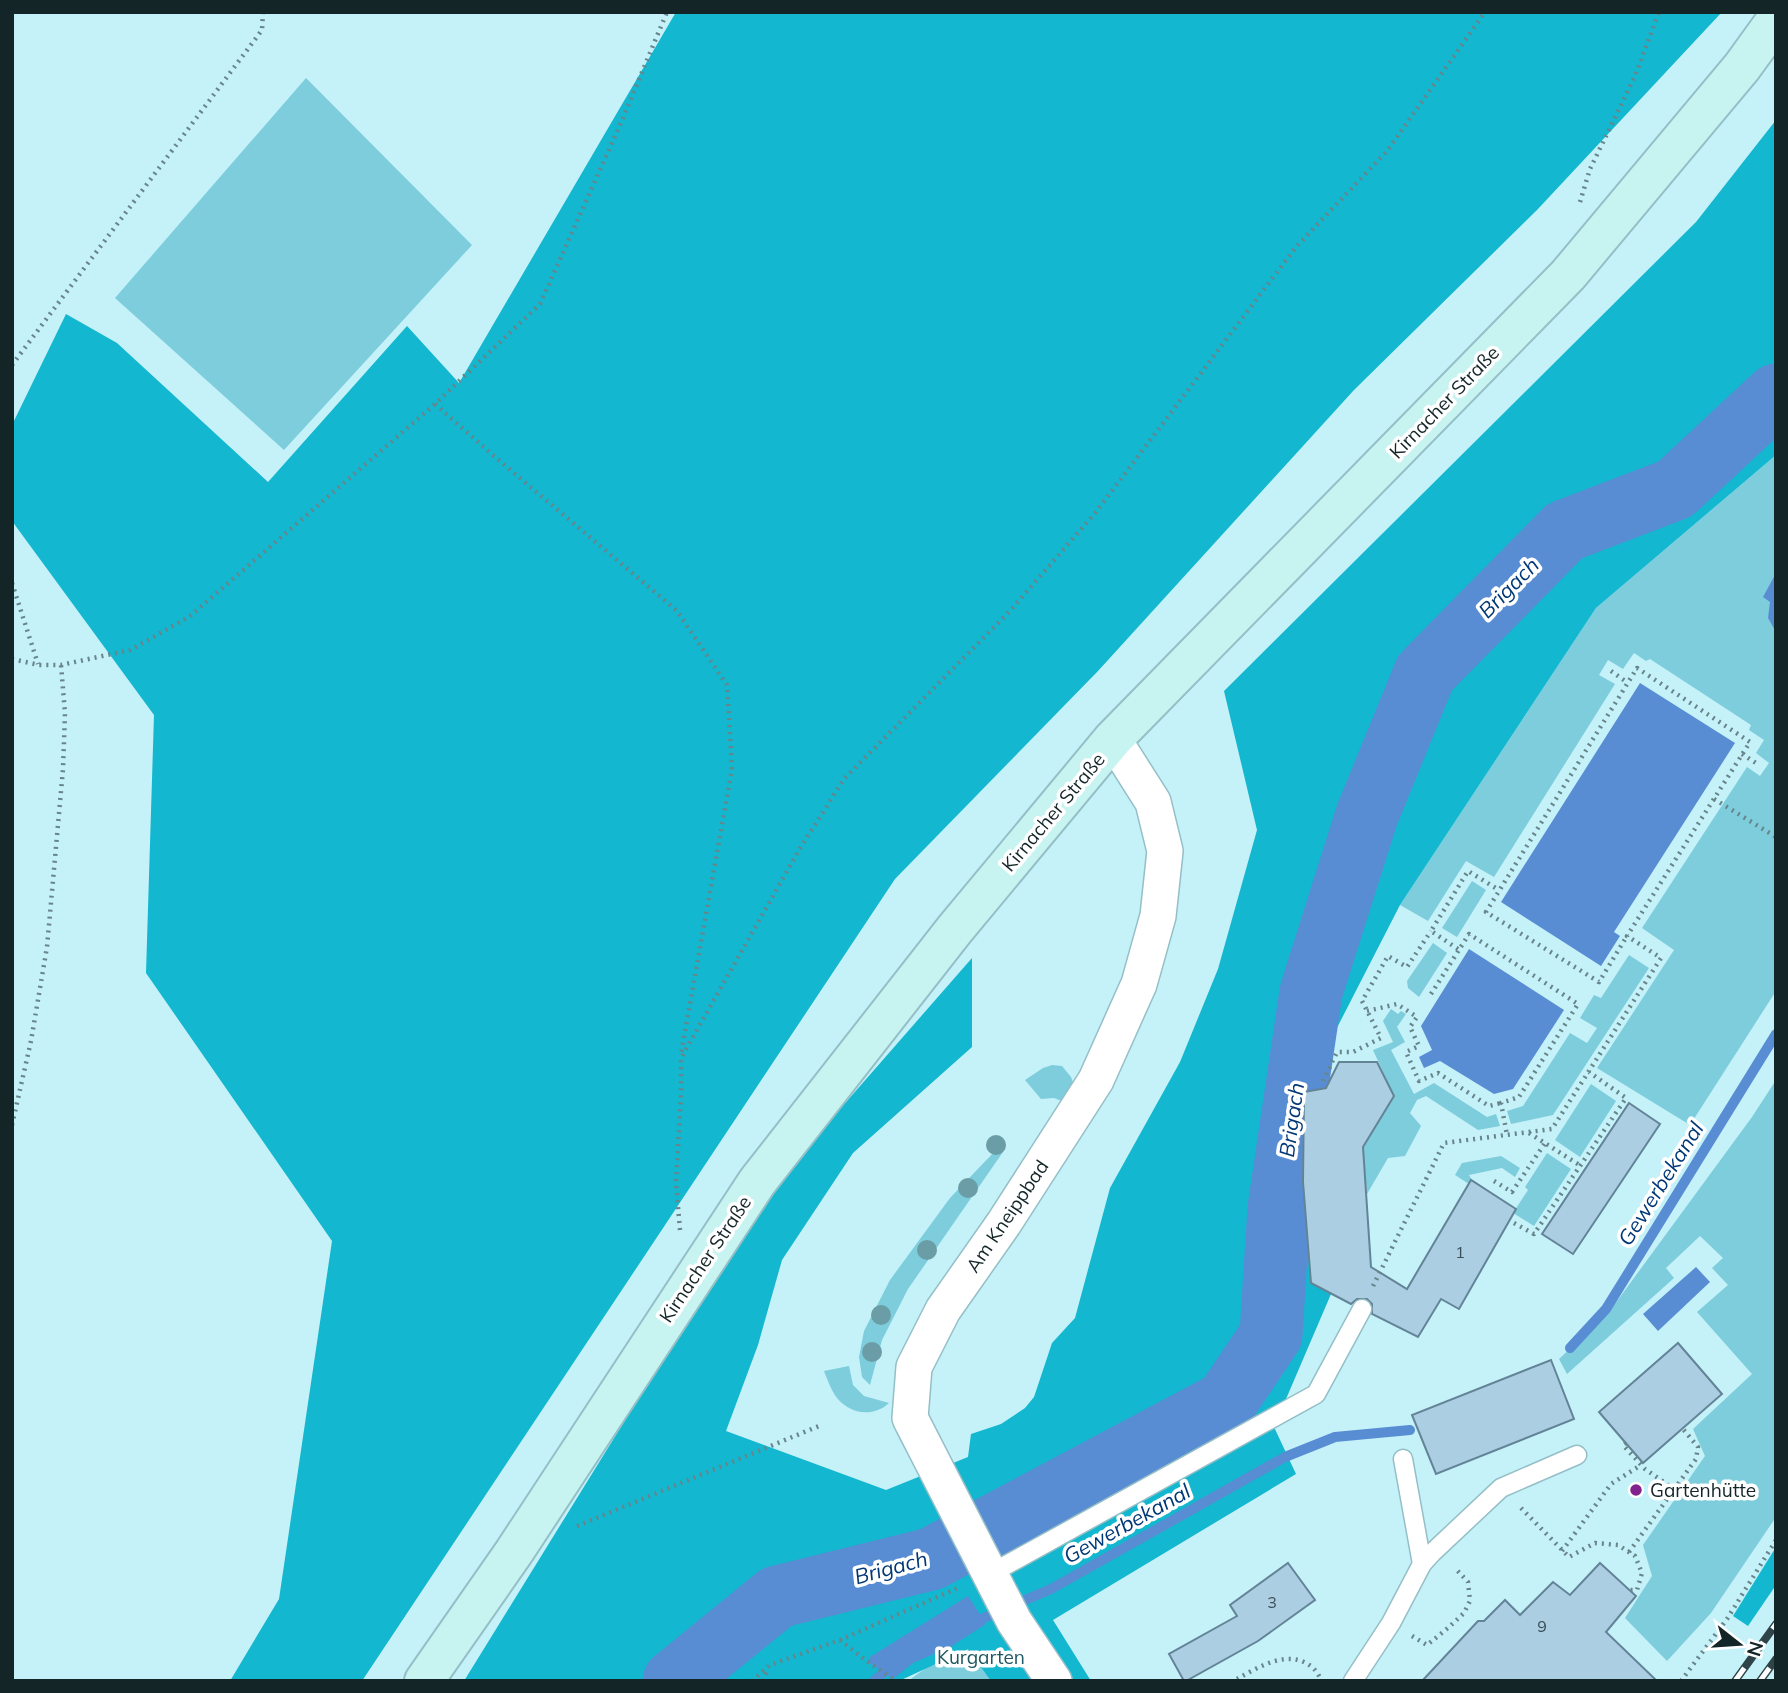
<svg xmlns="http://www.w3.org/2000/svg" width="1788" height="1693" font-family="Mulish,sans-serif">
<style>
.green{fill:#7dcddc}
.forest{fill:#13b7cf}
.water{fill:#588dd4}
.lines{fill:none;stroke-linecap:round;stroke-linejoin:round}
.stream{stroke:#588dd4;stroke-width:10}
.river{stroke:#588dd4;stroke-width:63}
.building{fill:#accee3;stroke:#638497;stroke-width:2}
.service-casing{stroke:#94bfc7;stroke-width:21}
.minor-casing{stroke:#94bfc7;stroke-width:38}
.secondary-casing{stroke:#94bfc7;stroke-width:42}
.path{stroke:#67858a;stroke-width:4.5;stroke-dasharray:2 5;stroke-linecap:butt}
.service{stroke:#fff;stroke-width:18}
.minor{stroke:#fff;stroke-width:35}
.secondary{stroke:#c7f4f1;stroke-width:38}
.rail-casing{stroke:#2f4448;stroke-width:8}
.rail{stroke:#fff;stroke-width:5;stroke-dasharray:16;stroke-linecap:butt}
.tree{fill:#6a9da6}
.poi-dot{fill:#82228c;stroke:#fff;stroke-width:2.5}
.labels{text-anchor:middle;stroke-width:7;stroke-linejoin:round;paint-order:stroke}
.number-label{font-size:16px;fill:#3a4f57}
.street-label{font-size:19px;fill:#142528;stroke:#fff}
.poi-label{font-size:19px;fill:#142528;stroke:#fff;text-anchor:start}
.park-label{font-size:19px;fill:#205963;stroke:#fff}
.water-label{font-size:21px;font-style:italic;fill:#003877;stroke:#fff}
</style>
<rect width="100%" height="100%" fill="#c5f1f9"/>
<g class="green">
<path d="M 306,78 L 472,245 L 284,450 L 115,298 Z"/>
<path d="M 1776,455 L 1776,991 L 1690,1125 L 1597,1068 L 1674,950 L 1642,928 L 1747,767 L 1760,776 L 1769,763 L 1756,753 L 1764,740 L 1749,730 L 1751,725 L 1650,659 L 1646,661 L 1634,653 L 1623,669 L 1608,660 L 1599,675 L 1615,684 L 1494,877 L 1466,861 L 1428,921 L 1400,905 L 1596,608 Z"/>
<path d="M 1472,881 L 1486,890 L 1457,937 L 1442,928 Z"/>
<path d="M 1433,943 L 1447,953 L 1419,997 L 1408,988 L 1407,981 Z"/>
<path d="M 1629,955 L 1649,968 L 1553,1115 L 1511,1124 L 1507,1111 L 1523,1106 L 1570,1033 L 1587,1043 L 1597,1028 L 1580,1018 L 1594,995 L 1601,998 Z"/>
<path d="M 1391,1009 L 1398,1014 L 1401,1011 L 1406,1014 L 1397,1027 L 1405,1042 L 1391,1050 L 1414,1094 L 1434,1083 L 1487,1117 L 1496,1114 L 1500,1126 L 1478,1130 L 1426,1096 L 1417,1100 L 1410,1113 L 1421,1126 L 1405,1156 L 1388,1158 L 1367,1194 L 1361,1128 L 1394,1096 L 1373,1050 L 1393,1042 L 1383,1021 Z"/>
<path d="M 1052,1065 L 1062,1066 L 1071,1077 L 1074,1085 L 1067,1103 L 1054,1098 L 1041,1099 L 1025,1080 L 1043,1068 Z"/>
<path d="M 1776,1080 L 1776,1517 L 1711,1613 L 1667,1661 L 1625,1618 L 1652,1576 L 1643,1545 L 1705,1456 L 1693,1429 L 1752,1374 L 1697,1312 L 1728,1285 L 1712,1268 L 1723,1258 L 1700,1236 L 1666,1268 L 1674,1278 L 1567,1374 L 1559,1359 L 1609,1312 L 1752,1117 Z"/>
<path d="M 1591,1084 L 1616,1101 L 1580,1157 L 1555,1140 Z"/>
<path d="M 997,1149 L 1003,1152 L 908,1289 L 882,1340 L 870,1385 L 862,1377 L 859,1357 L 864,1331 L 890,1280 L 950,1198 Z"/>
<path d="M 1547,1153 L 1571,1169 L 1534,1226 L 1513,1213 L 1528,1190 L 1525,1187 Z"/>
<path d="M 1501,1156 L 1520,1168 L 1515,1177 L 1502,1168 L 1469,1175 L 1472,1180 L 1469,1184 L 1455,1175 L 1462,1163 Z"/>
<path d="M 849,1366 L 853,1385 L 864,1396 L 889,1403 C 873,1418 850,1414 837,1398 C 831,1390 828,1381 824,1371 Z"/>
<path d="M 986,1624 L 1026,1681 L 908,1681 Z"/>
</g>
<g class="forest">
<path d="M 676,12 L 1722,12 L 1537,210 L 1354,390 L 1098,671 L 895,879 L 362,1681 L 230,1681 L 279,1599 L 332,1241 L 146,973 L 154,715 L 12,521 L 12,425 L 66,314 L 117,343 L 268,482 L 407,326 L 459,383 Z"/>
<path d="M 1776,120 L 1776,455 L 1596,608 L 1400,905 L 1304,1092 L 1303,1182 L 1311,1281 L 1327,1279 L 1331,1294 L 1274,1427 L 1296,1474 L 1053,1620 L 1091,1681 L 991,1681 L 968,1649 L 899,1681 L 464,1681 L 763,1197 L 972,958 L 972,1047 L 853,1153 L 782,1260 L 758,1345 L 726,1431 L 886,1490 L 968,1457 L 971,1434 L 1001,1424 L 1025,1408 L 1034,1397 L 1052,1343 L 1075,1318 L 1110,1188 L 1180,1062 L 1218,969 L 1257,830 L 1224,691 L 1696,222 Z"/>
<path d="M 1776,1547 L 1776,1585 L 1748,1626 L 1733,1616 Z"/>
</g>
<g class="water">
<path d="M 1776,573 L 1776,632 L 1768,618 L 1770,602 L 1763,597 Z"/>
<path d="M 1640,683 L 1735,743 L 1614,932 L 1620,936 L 1601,966 L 1501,902 Z"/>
<path d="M 1469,949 L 1564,1010 L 1513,1089 L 1494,1094 L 1440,1061 L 1424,1068 L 1419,1057 L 1432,1050 L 1421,1026 Z"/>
<path d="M 1696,1267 L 1710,1282 L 1658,1331 L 1643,1314 Z"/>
<path d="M 968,1596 L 986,1624 L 950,1647 L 913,1663 L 893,1679 L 868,1662 L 870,1657 Z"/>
</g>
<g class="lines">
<g class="stream">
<path d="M 1570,1348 L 1606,1309 L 1776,1034"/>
<path d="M 972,1623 L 1051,1589 L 1285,1457 L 1335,1437 L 1410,1430"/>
<path d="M 874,1681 L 893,1664"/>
</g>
<path class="river" d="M 674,1681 L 777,1597 L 931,1559 L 1226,1402 L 1271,1335 L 1279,1208 L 1311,992 L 1367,815 L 1425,673 L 1565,531 L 1675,489 L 1776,395"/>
</g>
<g class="building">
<path d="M 1339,1062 L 1377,1062 L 1394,1096 L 1363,1147 L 1371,1267 L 1407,1289 L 1471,1180 L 1516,1209 L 1459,1309 L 1441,1299 L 1418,1337 L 1372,1314 L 1372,1304 L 1367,1299 L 1357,1299 L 1351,1304 L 1311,1283 L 1303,1182 L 1304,1092 L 1326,1088 Z"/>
<path d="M 1629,1103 L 1660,1124 L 1573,1254 L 1542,1234 Z"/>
<path d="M 1678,1343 L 1722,1394 L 1643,1463 L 1599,1412 Z"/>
<path d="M 1551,1360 L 1574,1419 L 1436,1474 L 1412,1415 Z"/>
<path d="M 1288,1563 L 1315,1600 L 1258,1641 L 1186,1681 L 1184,1681 L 1169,1654 L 1237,1616 L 1230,1605 Z"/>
<path d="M 1600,1563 L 1636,1596 L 1606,1632 L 1657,1681 L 1422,1681 L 1478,1621 L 1484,1621 L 1505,1600 L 1520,1615 L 1553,1582 L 1570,1595 Z"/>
</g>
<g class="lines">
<g class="service-casing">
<g id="service">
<path d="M 1403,1459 L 1422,1564"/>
<path d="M 990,1574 L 1316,1394 L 1362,1309"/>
<path d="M 1353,1681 L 1391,1623 L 1422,1564 L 1433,1552 L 1501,1488 L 1577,1455"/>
</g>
</g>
<g class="minor-casing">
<path id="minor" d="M 1054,1681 L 1014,1621 L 910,1418 L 914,1367 L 943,1310 L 1004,1223 L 1096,1080 L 1139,984 L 1158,916 L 1165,851 L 1153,802 L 1113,739"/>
</g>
<g class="secondary-casing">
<path id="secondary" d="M 424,1681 L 514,1552 L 757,1182 L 955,929 L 1113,739 L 1568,275 L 1742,67 L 1776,20"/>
</g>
<g class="path">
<path d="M 1580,202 L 1590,169 L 1635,76 L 1659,12"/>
<path d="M 12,365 L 262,30 L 263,12"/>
<path d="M 435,404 L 495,457 L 676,610 L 727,685 L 732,769 L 681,1054"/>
<path d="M 12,583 L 38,664"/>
<path d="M 12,659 L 39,665 L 61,665 L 130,650 L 189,617 L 435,404 L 540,304 L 620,125 L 667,12"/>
<path d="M 1611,671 L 1628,683"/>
<path d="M 1742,754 L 1759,765"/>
<path d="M 1714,799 L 1776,837"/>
<path d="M 1458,949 L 1431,931 L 1468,871 L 1499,890"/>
<path d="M 1431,994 L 1469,934 L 1578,1004 L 1519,1097 L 1501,1103 L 1507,1135"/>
<path d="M 1367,1011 L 1397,1004 L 1417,1017 L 1410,1027 L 1419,1046 L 1406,1052 L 1419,1081 L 1438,1073 L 1489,1106 L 1501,1103"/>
<path d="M 1323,1081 L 1337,1052 L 1353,1052 L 1381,1038 L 1362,1001 L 1388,956 L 1407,967 L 1431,931"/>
<path d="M 12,1125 L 31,1041 L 47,947 L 63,769 L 65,713 L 61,665"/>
<path d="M 1529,1133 L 1581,1166"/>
<path d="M 1494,1181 L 1512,1192 L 1545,1143"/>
<path d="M 1514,1223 L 1534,1234 L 1626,1098 L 1589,1072"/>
<path d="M 680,1230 L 676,1183 L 681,1095 L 681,1058 L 799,850 L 844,779 L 1009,612 L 1096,512 L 1296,247 L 1387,151 L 1485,12"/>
<path d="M 1373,1286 L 1444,1143 L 1552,1129 L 1661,958 L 1627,936 L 1750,742 L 1637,668 L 1486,912 L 1599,982 L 1627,936"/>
<path d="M 1626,1443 L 1623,1445 L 1645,1469 L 1674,1489"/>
<path d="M 1521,1508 L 1569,1557 L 1595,1543 L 1618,1545 L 1635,1556 L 1642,1573 L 1637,1590 L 1630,1590"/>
<path d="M 577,1526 L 819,1426"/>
<path d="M 1562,1551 L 1611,1484 L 1641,1465"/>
<path d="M 1629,1552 L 1696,1459 L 1698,1447 L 1683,1429"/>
<path d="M 1412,1636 L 1427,1645 L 1448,1628 L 1464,1613 L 1470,1601 L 1468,1582 L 1455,1568"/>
<path d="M 840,1640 L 868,1662 L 896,1681"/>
<path d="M 1237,1679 C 1259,1667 1288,1648 1312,1667 C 1316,1670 1319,1676 1322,1681"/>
<path d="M 752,1681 L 770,1665 L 840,1640 L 960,1587"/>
<path d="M 763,1681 L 768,1669"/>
<path d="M 1681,1681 L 1727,1619 L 1776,1540"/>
</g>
<use href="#service" class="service"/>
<use href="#minor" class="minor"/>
<use href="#secondary" class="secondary"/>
<g class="rail-casing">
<g id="rail">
<path d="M 1735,1681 L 1776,1624"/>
<path d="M 1760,1681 L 1776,1659"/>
</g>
</g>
<use href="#rail" class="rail"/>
</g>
<g class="tree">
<circle cx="996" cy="1145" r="10"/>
<circle cx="968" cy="1188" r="10"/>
<circle cx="927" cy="1250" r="10"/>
<circle cx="881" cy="1315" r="10"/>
<circle cx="872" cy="1352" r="10"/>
</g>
<circle class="poi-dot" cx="1636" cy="1490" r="7"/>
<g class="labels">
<g class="number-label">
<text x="1460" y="1258">1</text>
<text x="1272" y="1608">3</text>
<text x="1542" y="1632">9</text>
</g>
<g class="street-label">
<text transform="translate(1444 402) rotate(-46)" y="7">Kirnacher Straße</text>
<text transform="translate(1053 812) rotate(-50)" y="7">Kirnacher Straße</text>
<text transform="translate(1007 1216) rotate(-56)" y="7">Am Kneippbad</text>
<text transform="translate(705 1259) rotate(-56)" y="7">Kirnacher Straße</text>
</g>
<g class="poi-label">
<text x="1650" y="1497">Gartenhütte</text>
</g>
<g class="park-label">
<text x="981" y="1664">Kurgarten</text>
</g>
<g class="water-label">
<text transform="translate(1509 588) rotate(-45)" y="7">Brigach</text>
<text transform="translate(1292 1120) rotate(-82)" y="7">Brigach</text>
<text transform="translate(1661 1184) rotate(-58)" y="7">Gewerbekanal</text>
<text transform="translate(1127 1524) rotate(-29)" y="7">Gewerbekanal</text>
<text transform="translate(891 1568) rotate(-15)" y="7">Brigach</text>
</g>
</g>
<rect width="1788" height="1693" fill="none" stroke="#142528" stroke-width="28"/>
<g transform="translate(1739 1644) rotate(107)" stroke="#ffffff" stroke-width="5" paint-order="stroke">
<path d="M0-5L12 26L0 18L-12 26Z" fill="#142528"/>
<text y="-10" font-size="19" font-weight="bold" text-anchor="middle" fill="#142528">N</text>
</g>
</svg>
